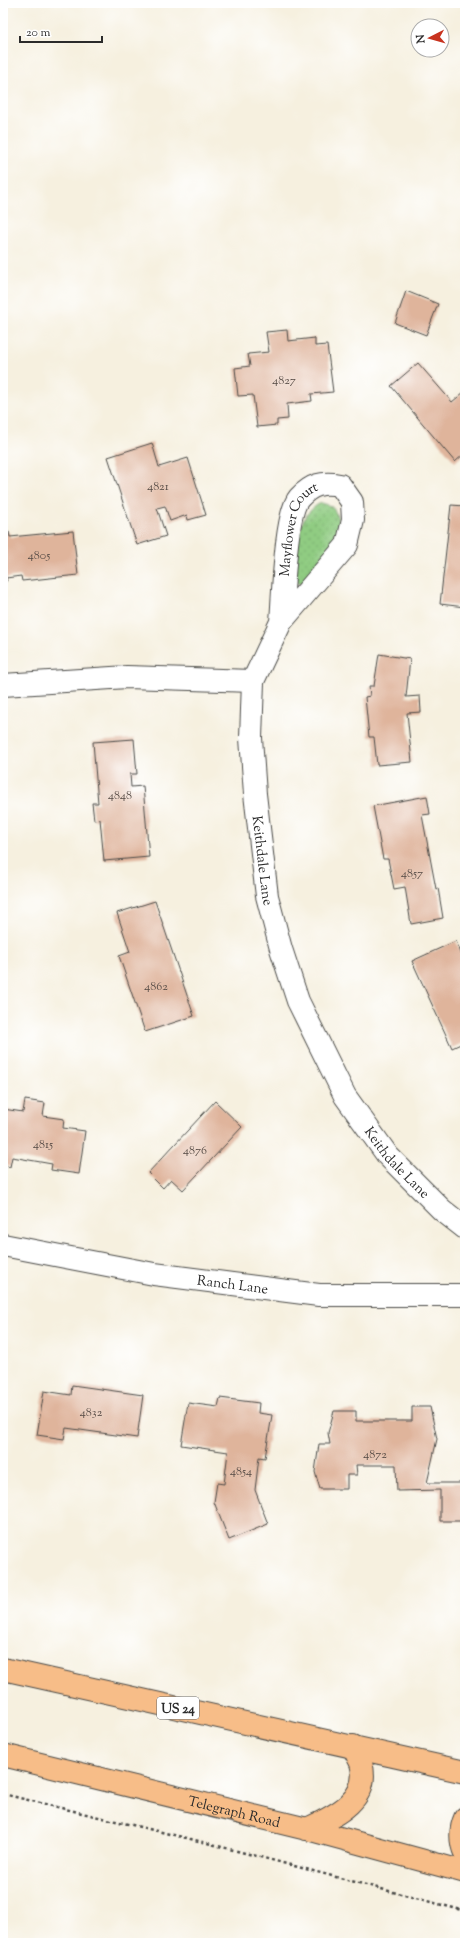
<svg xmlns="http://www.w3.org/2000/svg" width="468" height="1946" font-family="'Sorts Mill Goudy',serif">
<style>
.grass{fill:url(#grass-dots);stroke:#5e7c56}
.building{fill:#dfb49b}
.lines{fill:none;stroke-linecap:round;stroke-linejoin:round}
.minor-casing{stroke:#494946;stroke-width:24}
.highway-casing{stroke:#494946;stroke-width:24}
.path{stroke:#494946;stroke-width:2.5;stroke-dasharray:3 3;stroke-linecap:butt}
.minor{stroke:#fff;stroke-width:22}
.highway{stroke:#f7bd88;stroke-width:22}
.labels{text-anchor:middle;stroke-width:4;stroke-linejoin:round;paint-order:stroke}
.number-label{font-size:12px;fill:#584d47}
.shield{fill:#fff;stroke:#6b6b6b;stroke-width:1}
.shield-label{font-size:13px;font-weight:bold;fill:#2b2b2b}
.street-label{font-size:14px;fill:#2b2b2b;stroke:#fff}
</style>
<defs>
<pattern id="grass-dots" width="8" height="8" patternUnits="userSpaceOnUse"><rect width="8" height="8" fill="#90cc82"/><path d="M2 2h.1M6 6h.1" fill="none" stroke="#7caf70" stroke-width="1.8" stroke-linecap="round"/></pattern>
</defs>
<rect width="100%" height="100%" fill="#fff"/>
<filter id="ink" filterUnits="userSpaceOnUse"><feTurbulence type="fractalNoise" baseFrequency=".025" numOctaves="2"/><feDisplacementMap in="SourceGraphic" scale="8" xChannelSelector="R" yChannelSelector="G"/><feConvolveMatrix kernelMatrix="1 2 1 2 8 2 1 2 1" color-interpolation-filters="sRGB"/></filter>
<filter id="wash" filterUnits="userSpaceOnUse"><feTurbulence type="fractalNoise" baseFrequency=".012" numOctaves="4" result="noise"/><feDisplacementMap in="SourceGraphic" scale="16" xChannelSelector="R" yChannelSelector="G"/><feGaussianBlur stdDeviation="0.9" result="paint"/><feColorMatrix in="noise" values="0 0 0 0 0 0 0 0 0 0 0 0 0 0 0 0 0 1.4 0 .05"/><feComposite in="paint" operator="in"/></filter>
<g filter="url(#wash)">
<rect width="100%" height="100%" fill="#f6f0df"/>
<path class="grass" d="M 321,503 C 330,505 334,507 337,516 C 348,538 316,569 301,584 L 297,583 C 293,574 299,531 303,521 C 307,513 313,507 321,503 Z"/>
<g id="blocks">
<g class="building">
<path d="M 406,291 L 438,304 L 426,335 L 395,323 Z"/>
<path d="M 287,330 L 288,341 L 315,338 L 315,346 L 327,345 L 333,392 L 311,394 L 312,401 L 287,404 L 288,419 L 277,420 L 277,425 L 257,427 L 253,395 L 238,396 L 235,368 L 250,366 L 248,354 L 269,352 L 266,332 Z"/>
<path d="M 418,363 L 452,402 L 464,392 L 465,393 L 465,453 L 455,462 L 391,386 Z"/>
<path d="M 152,443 L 159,467 L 188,458 L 206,515 L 188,520 L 187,515 L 170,521 L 165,506 L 157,508 L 166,536 L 137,545 L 108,457 Z"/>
<path d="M 451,505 L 465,506 L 465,607 L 440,604 Z"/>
<path d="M 73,531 L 78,575 L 22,581 L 21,576 L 6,578 L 7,581 L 3,582 L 3,533 L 9,532 L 10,537 Z"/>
<path d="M 379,654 L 410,659 L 406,697 L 420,696 L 421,712 L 407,713 L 412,762 L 377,765 L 374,737 L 369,737 L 365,697 L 370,696 L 369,686 L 374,686 Z"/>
<path d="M 134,739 L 137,774 L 130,774 L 131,787 L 143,786 L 149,857 L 104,861 L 100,819 L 94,820 L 92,803 L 98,803 L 93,742 Z"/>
<path d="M 427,796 L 430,814 L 422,815 L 436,889 L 438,888 L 443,918 L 411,924 L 405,887 L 394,889 L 388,859 L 383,859 L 373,806 Z"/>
<path d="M 155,901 L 194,1016 L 145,1032 L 119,956 L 130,952 L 117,913 Z"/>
<path d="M 456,941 L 465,963 L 465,1042 L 452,1048 L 412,961 Z"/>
<path d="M 25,1100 L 45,1103 L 43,1116 L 64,1119 L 63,1128 L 85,1131 L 79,1174 L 51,1170 L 52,1164 L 12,1157 L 10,1167 L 3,1165 L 3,1109 L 23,1112 Z"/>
<path d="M 215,1101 L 242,1127 L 183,1190 L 171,1179 L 163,1188 L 148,1173 Z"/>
<path d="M 72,1385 L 143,1395 L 137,1438 L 66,1428 L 64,1439 L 37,1435 L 44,1391 L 71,1395 Z"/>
<path d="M 220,1398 L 259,1403 L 258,1413 L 272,1415 L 265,1458 L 259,1457 L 255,1490 L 268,1524 L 229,1540 L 214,1502 L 217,1483 L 224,1484 L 228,1452 L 181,1445 L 188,1403 L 218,1407 Z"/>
<path d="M 412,1407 L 430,1407 L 437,1439 L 427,1483 L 465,1483 L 465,1521 L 440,1521 L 440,1490 L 397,1491 L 396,1465 L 356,1465 L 357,1475 L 347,1475 L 347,1489 L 320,1489 L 315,1472 L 319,1444 L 330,1444 L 328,1433 L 334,1411 L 356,1411 L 356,1421 L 412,1421 Z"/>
</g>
</g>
</g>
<g filter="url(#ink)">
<use href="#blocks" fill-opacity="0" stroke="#494946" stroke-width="1"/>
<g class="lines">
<g class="minor-casing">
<g id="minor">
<path id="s1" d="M 281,622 C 283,598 285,514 299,498 C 312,484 322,482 340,485 L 352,502 L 353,520 L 347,545 L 281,622 L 253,681 L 251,738 L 255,794 L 267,896 L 281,949 L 298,1001 L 345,1096 L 388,1156 L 442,1210 L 465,1228"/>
<path d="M 3,685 L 127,677 L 253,681"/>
<path id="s2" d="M 3,1245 L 154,1274 L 319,1295 L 465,1295"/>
</g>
</g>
<g class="highway-casing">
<g id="highway">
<path d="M 3,1669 L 465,1772"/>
<path id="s3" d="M 3,1755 L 307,1829 L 465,1872"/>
<path d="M 465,1818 C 460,1829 460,1842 465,1853"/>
<path d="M 307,1829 C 332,1817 372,1800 361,1763 C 359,1758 355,1752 353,1746"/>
</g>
</g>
<path class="path" d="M 3,1794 L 207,1843 L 465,1911"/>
<use href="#minor" class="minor"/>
<use href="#highway" class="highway"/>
</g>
</g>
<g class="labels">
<g class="number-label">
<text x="284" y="384">4827</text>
<text x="158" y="490">4821</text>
<text x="39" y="559">4805</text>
<text x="120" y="799">4848</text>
<text x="412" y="877">4857</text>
<text x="156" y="990">4862</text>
<text x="43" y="1148">4815</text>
<text x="195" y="1154">4876</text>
<text x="91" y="1416">4832</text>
<text x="375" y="1458">4872</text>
<text x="241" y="1475">4854</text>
</g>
<rect class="shield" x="157" y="1697" width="42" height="22" rx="3"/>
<g class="shield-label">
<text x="178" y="1713">US 24</text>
</g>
<g class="street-label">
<text dy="5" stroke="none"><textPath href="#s1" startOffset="97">Mayflower Court</textPath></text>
<text dy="5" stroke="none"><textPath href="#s1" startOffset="583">Keithdale Lane</textPath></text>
<text dy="5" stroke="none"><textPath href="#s1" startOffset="919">Keithdale Lane</textPath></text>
<text dy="5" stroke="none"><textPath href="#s2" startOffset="233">Ranch Lane</textPath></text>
<text dy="5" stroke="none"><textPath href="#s3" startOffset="238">Telegraph Road</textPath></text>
</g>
</g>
<rect width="468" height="1946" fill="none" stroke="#fff" stroke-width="16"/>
<g transform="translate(430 38) rotate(264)"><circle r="19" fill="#ffffff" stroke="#aaaaaa"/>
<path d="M0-3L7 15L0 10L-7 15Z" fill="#c8321e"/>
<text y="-6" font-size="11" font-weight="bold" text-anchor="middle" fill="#2b2b2b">N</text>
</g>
<path d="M20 36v6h82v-6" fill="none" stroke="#2b2b2b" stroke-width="2"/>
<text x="26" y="36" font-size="12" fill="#2b2b2b" stroke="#ffffff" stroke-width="3" paint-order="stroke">20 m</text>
</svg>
